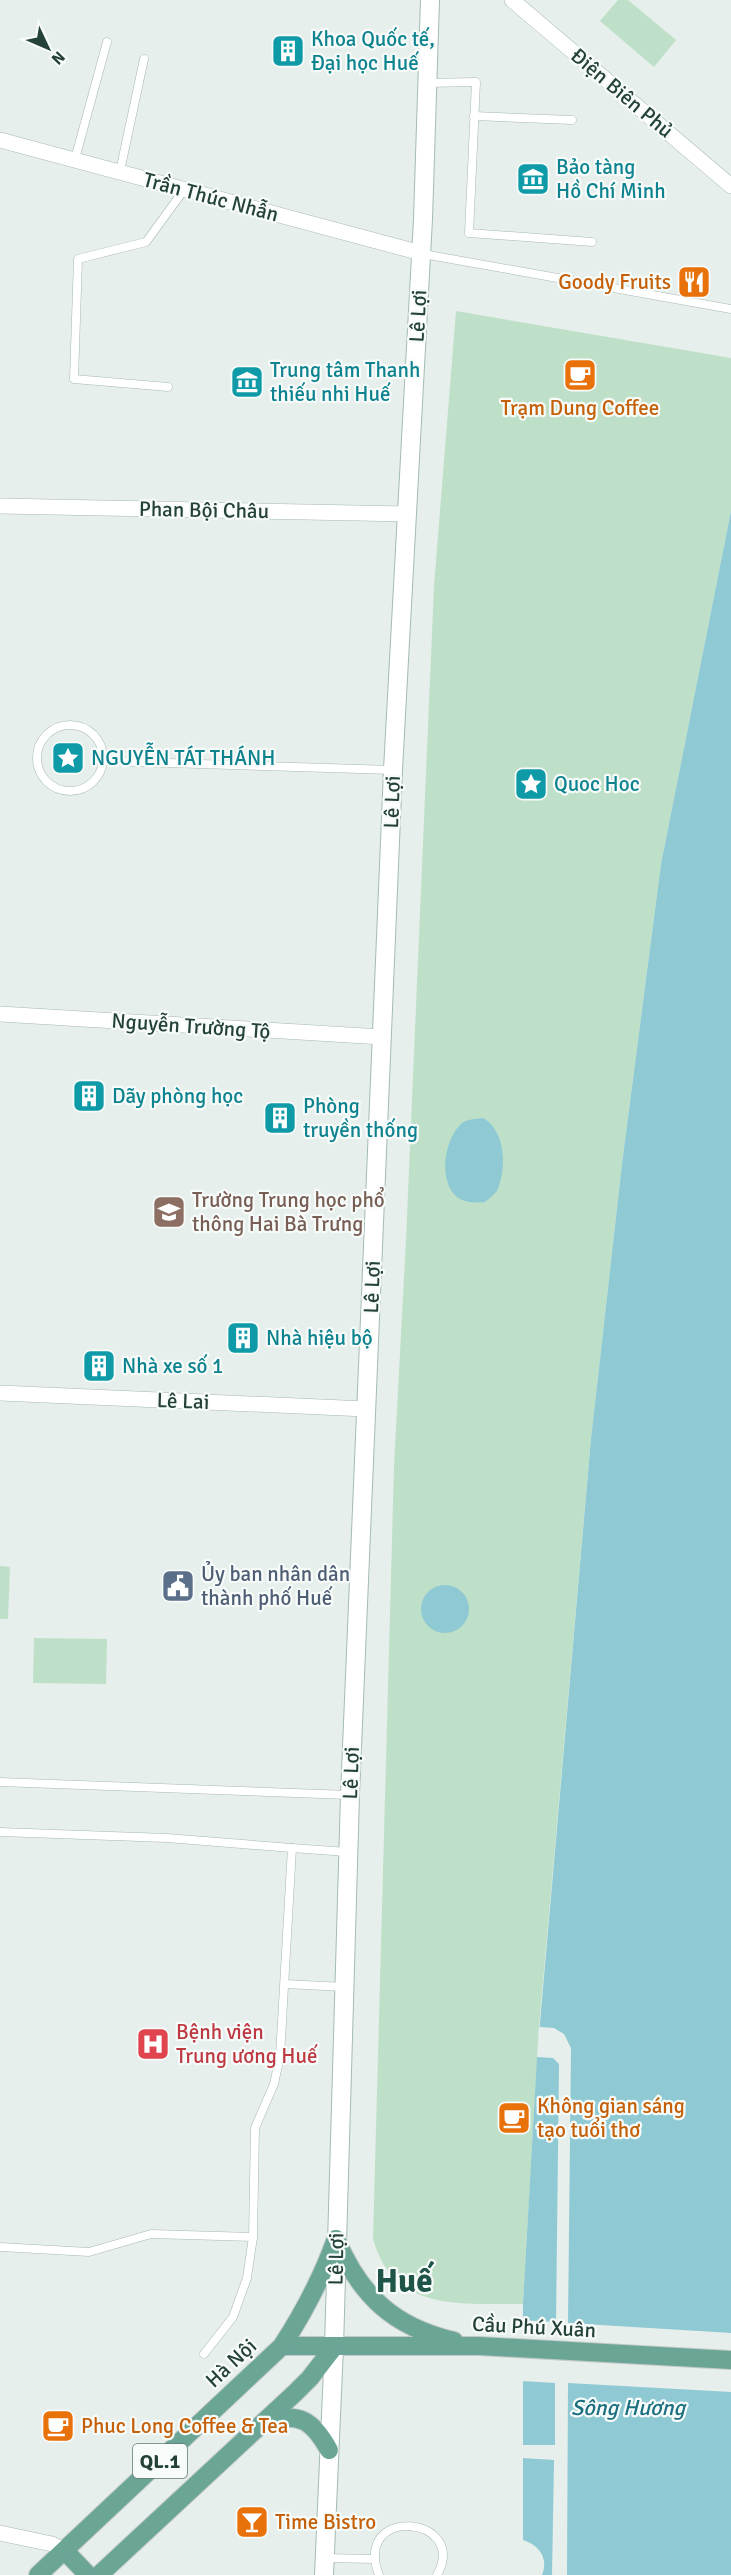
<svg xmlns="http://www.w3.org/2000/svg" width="731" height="2575" font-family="Signika,sans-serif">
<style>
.green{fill:#bfe0c8}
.water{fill:#8ec9d4}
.pier{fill:#e6efeb}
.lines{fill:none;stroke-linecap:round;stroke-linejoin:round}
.service-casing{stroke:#a8b8b2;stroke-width:9}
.minor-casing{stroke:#a8b8b2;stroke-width:16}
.secondary-casing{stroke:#a4bbb3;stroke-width:20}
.primary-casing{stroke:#c2cac8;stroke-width:20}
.service{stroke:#fff;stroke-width:8}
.minor{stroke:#fff;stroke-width:15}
.secondary{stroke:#fff;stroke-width:18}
.primary{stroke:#6aa596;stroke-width:18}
.labels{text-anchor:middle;stroke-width:4.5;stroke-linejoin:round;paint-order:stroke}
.shield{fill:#f7fbf9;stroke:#637a73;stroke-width:1.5}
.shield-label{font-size:20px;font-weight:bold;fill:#24423a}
.culture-label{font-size:21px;fill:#0d838f;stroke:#f7fbf9;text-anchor:start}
.street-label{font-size:21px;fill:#24423a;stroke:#f7fbf9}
.food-label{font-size:21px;fill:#c56008;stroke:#f7fbf9;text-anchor:start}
.education-label{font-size:21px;fill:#785e54;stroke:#f7fbf9;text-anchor:start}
.service-label{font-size:21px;fill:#4e5e75;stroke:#f7fbf9;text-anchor:start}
.health-label{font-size:21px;fill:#be3a42;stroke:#f7fbf9;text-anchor:start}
.water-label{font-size:22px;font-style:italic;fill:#1c6f80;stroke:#f7fbf9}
.town-label{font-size:33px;font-weight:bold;fill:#1f5548;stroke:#f7fbf9}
</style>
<rect width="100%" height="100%" fill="#e6efeb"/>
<g class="green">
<path d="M 618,0 L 628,0 L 676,40 L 654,67 L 600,21 Z"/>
<path d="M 456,311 L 731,358 L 731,511 L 661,864 L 622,1164 L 591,1439 L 539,2027 L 523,2304 C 461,2303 394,2313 373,2239 L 394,1466 L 406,1240 L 434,586 Z"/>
<path d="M 0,1566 L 10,1567 L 8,1619 L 0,1619 Z"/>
<path d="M 34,1638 L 107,1639 L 106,1684 L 33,1683 Z"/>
</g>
<g class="water">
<path d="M 731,511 L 731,2575 L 542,2575 C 549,2558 539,2545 523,2540 L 523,2304 L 537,2057 L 591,1439 L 622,1164 L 661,864 Z"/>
<path d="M 483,1118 C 505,1130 507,1166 498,1189 C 496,1194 489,1198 485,1202 C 475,1203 465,1203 457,1197 C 438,1181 444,1140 461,1124 C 467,1119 475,1119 483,1118 Z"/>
<circle cx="445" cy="1609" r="24"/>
</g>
<path class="pier" d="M 539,2027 L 554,2028 L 564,2034 L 571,2048 L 568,2323 L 731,2333 L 731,2392 L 568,2383 L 567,2575 L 552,2575 L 554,2460 L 522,2458 L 522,2445 L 555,2445 L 555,2383 L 521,2381 L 520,2320 L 556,2322 L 559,2064 L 553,2058 L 537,2057 Z"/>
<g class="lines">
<g class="service-casing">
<g id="service">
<path d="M 427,83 L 476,82 L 469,233 L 592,242"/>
<path d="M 474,116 L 572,120"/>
<path d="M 75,159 L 107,42"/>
<path d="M 120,171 L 144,59"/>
<path d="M 423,254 L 731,309"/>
<path d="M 168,387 L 74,379 L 78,259 L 146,242 L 184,190"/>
<circle cx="70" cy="758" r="33"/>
<path d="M 103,761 L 392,770"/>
<path d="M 0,1782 L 349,1795"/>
<path d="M 0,1832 L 167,1838 L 292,1848 L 280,2056 L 274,2084 L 255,2128 L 253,2237 L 247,2278 L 233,2317 L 204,2354"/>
<path d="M 292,1848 L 347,1852"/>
<path d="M 285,1984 L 344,1987"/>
<path d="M 0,2247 L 89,2252 L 151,2234 L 253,2237"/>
<path d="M 325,2558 L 375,2559"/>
<path d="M 379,2575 C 352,2504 470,2516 437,2575"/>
</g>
</g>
<g class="minor-casing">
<g id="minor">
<path d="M 512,0 L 731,186"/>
<path d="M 0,140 L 421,253"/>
<path d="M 0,506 L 408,514"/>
<path d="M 0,1014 L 382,1037"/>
<path d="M 0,1393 L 366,1409"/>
<path d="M 0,2533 L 52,2544 L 65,2551"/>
</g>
</g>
<g class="secondary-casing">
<path id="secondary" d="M 324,2575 L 334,2347 L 350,1795 L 393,770 L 423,219 L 430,0"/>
</g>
<g class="primary-casing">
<g id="primary">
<path d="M 336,2239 C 360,2295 393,2327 454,2341"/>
<path d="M 282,2346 L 479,2346 L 731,2360"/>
<path d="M 267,2421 C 300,2412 313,2421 329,2450"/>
<path d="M 65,2551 L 88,2575"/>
<path d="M 38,2575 L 282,2346 C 304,2312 322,2278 336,2239"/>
<path d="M 99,2575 L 295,2393 L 310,2378 L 334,2347"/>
</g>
</g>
<use href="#service" class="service"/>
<use href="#minor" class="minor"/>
<use href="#secondary" class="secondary"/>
<use href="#primary" class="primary"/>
</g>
<defs>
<g id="building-square" transform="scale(1.725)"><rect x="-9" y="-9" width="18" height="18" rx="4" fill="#0f9aa8" stroke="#f7fbf9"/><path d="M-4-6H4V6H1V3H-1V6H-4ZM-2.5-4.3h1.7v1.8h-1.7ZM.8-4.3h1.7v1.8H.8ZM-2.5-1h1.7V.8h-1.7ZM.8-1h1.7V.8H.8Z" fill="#fff"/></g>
<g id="museum-square" transform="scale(1.725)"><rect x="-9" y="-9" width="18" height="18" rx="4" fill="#0f9aa8" stroke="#f7fbf9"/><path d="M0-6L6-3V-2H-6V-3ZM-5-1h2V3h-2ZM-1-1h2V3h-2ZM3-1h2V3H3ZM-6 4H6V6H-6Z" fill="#fff"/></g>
<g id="restaurant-square" transform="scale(1.725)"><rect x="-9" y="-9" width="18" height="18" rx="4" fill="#e8710a" stroke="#f7fbf9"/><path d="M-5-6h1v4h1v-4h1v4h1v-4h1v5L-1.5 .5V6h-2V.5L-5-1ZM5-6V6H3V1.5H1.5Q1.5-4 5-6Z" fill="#fff"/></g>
<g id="cafe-square" transform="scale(1.725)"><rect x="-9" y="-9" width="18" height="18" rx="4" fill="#e8710a" stroke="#f7fbf9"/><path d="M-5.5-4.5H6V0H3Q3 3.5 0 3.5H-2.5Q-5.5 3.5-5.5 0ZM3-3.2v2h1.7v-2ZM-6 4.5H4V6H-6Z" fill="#fff"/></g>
<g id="sight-square" transform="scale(1.725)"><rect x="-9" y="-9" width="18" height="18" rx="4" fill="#0f9aa8" stroke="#f7fbf9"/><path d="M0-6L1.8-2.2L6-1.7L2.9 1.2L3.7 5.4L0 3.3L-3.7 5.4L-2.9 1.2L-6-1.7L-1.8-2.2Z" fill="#fff"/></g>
<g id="school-square" transform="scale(1.725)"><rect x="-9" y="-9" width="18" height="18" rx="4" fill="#8d6e63" stroke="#f7fbf9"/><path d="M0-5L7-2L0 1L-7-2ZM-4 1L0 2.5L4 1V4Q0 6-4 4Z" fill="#fff"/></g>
<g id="civic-square" transform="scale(1.725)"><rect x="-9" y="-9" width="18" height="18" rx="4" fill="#5c6f8a" stroke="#f7fbf9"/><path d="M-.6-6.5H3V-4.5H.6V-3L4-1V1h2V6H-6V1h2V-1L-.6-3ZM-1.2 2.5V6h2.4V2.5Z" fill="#fff"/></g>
<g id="hospital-square" transform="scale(1.725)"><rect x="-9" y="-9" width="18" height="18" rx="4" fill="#e0444e" stroke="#f7fbf9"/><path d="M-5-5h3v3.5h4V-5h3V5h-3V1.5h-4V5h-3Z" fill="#fff"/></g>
<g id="bar-square" transform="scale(1.725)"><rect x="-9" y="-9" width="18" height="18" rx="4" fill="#e8710a" stroke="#f7fbf9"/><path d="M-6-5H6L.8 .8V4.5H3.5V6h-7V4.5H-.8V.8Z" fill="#fff"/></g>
</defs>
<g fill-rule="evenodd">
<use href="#building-square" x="288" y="51"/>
<use href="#museum-square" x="533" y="179"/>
<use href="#restaurant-square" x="694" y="282"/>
<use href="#cafe-square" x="580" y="375"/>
<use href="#museum-square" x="247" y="382"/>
<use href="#sight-square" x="68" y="758"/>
<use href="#sight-square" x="531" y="784"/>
<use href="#building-square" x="89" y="1096"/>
<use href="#building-square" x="280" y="1118"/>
<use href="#school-square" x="169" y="1212"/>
<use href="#building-square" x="243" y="1338"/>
<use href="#building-square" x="99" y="1366"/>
<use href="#civic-square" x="178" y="1586"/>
<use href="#hospital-square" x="153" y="2044"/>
<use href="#cafe-square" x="514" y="2118"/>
<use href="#cafe-square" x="58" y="2426"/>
<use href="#bar-square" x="252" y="2522"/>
</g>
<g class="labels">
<rect class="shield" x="133" y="2444" width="54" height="34" rx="4.5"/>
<g class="shield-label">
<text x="160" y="2468">QL.1</text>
</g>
<g class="culture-label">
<text x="311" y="46">Khoa Quốc tế,<tspan x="311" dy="24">Đại học Huế</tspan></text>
<text x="556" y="174">Bảo tàng<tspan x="556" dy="24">Hồ Chí Minh</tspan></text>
<text x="270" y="377">Trung tâm Thanh<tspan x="270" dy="24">thiếu nhi Huế</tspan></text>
<text x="91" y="765">NGUYỄN TÁT THÁNH</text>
<text x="554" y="791">Quoc Hoc</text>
<text x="112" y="1103">Dãy phòng học</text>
<text x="303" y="1113">Phòng<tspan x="303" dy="24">truyền thống</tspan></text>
<text x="266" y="1345">Nhà hiệu bộ</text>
<text x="122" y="1373">Nhà xe số 1</text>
</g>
<g class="street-label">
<text transform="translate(622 93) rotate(40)" y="7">Điện Biên Phủ</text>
<text transform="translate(211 197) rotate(15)" y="7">Trần Thúc Nhẫn</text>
<text transform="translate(418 316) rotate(-87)" y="7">Lê Lợi</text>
<text transform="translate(204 510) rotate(1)" y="7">Phan Bội Châu</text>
<text transform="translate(392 802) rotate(-88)" y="7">Lê Lợi</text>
<text transform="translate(191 1026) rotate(4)" y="7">Nguyễn Trường Tộ</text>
<text transform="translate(372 1287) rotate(-88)" y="7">Lê Lợi</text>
<text transform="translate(183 1401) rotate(2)" y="7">Lê Lai</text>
<text transform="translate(351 1773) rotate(-88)" y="7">Lê Lợi</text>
<text transform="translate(336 2259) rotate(-89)" y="7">Lê Lợi</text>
<text transform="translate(534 2327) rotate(3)" y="7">Cầu Phú Xuân</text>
<text transform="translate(231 2363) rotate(-43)" y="7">Hà Nội</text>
</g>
<g class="food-label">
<text x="671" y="289" text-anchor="end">Goody Fruits</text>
<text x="580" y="415" text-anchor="middle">Trạm Dung Coffee</text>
<text x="537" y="2113">Không gian sáng<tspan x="537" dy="24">tạo tuổi thơ</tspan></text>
<text x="81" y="2433">Phuc Long Coffee &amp; Tea</text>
<text x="275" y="2529">Time Bistro</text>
</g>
<g class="education-label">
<text x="192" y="1207">Trường Trung học phổ<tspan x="192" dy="24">thông Hai Bà Trưng</tspan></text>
</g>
<g class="service-label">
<text x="201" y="1581">Ủy ban nhân dân<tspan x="201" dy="24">thành phố Huế</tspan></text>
</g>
<g class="health-label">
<text x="176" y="2039">Bệnh viện<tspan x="176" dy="24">Trung ương Huế</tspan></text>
</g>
<g class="water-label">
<text x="628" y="2415">Sông Hương</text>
</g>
<g class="town-label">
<text x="404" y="2292">Huế</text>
</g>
</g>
<g transform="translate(48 48) rotate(134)" stroke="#f7fbf9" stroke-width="4.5" paint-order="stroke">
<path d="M0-4.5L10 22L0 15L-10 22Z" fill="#24423a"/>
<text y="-9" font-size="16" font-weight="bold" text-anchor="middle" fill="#24423a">N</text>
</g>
</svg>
